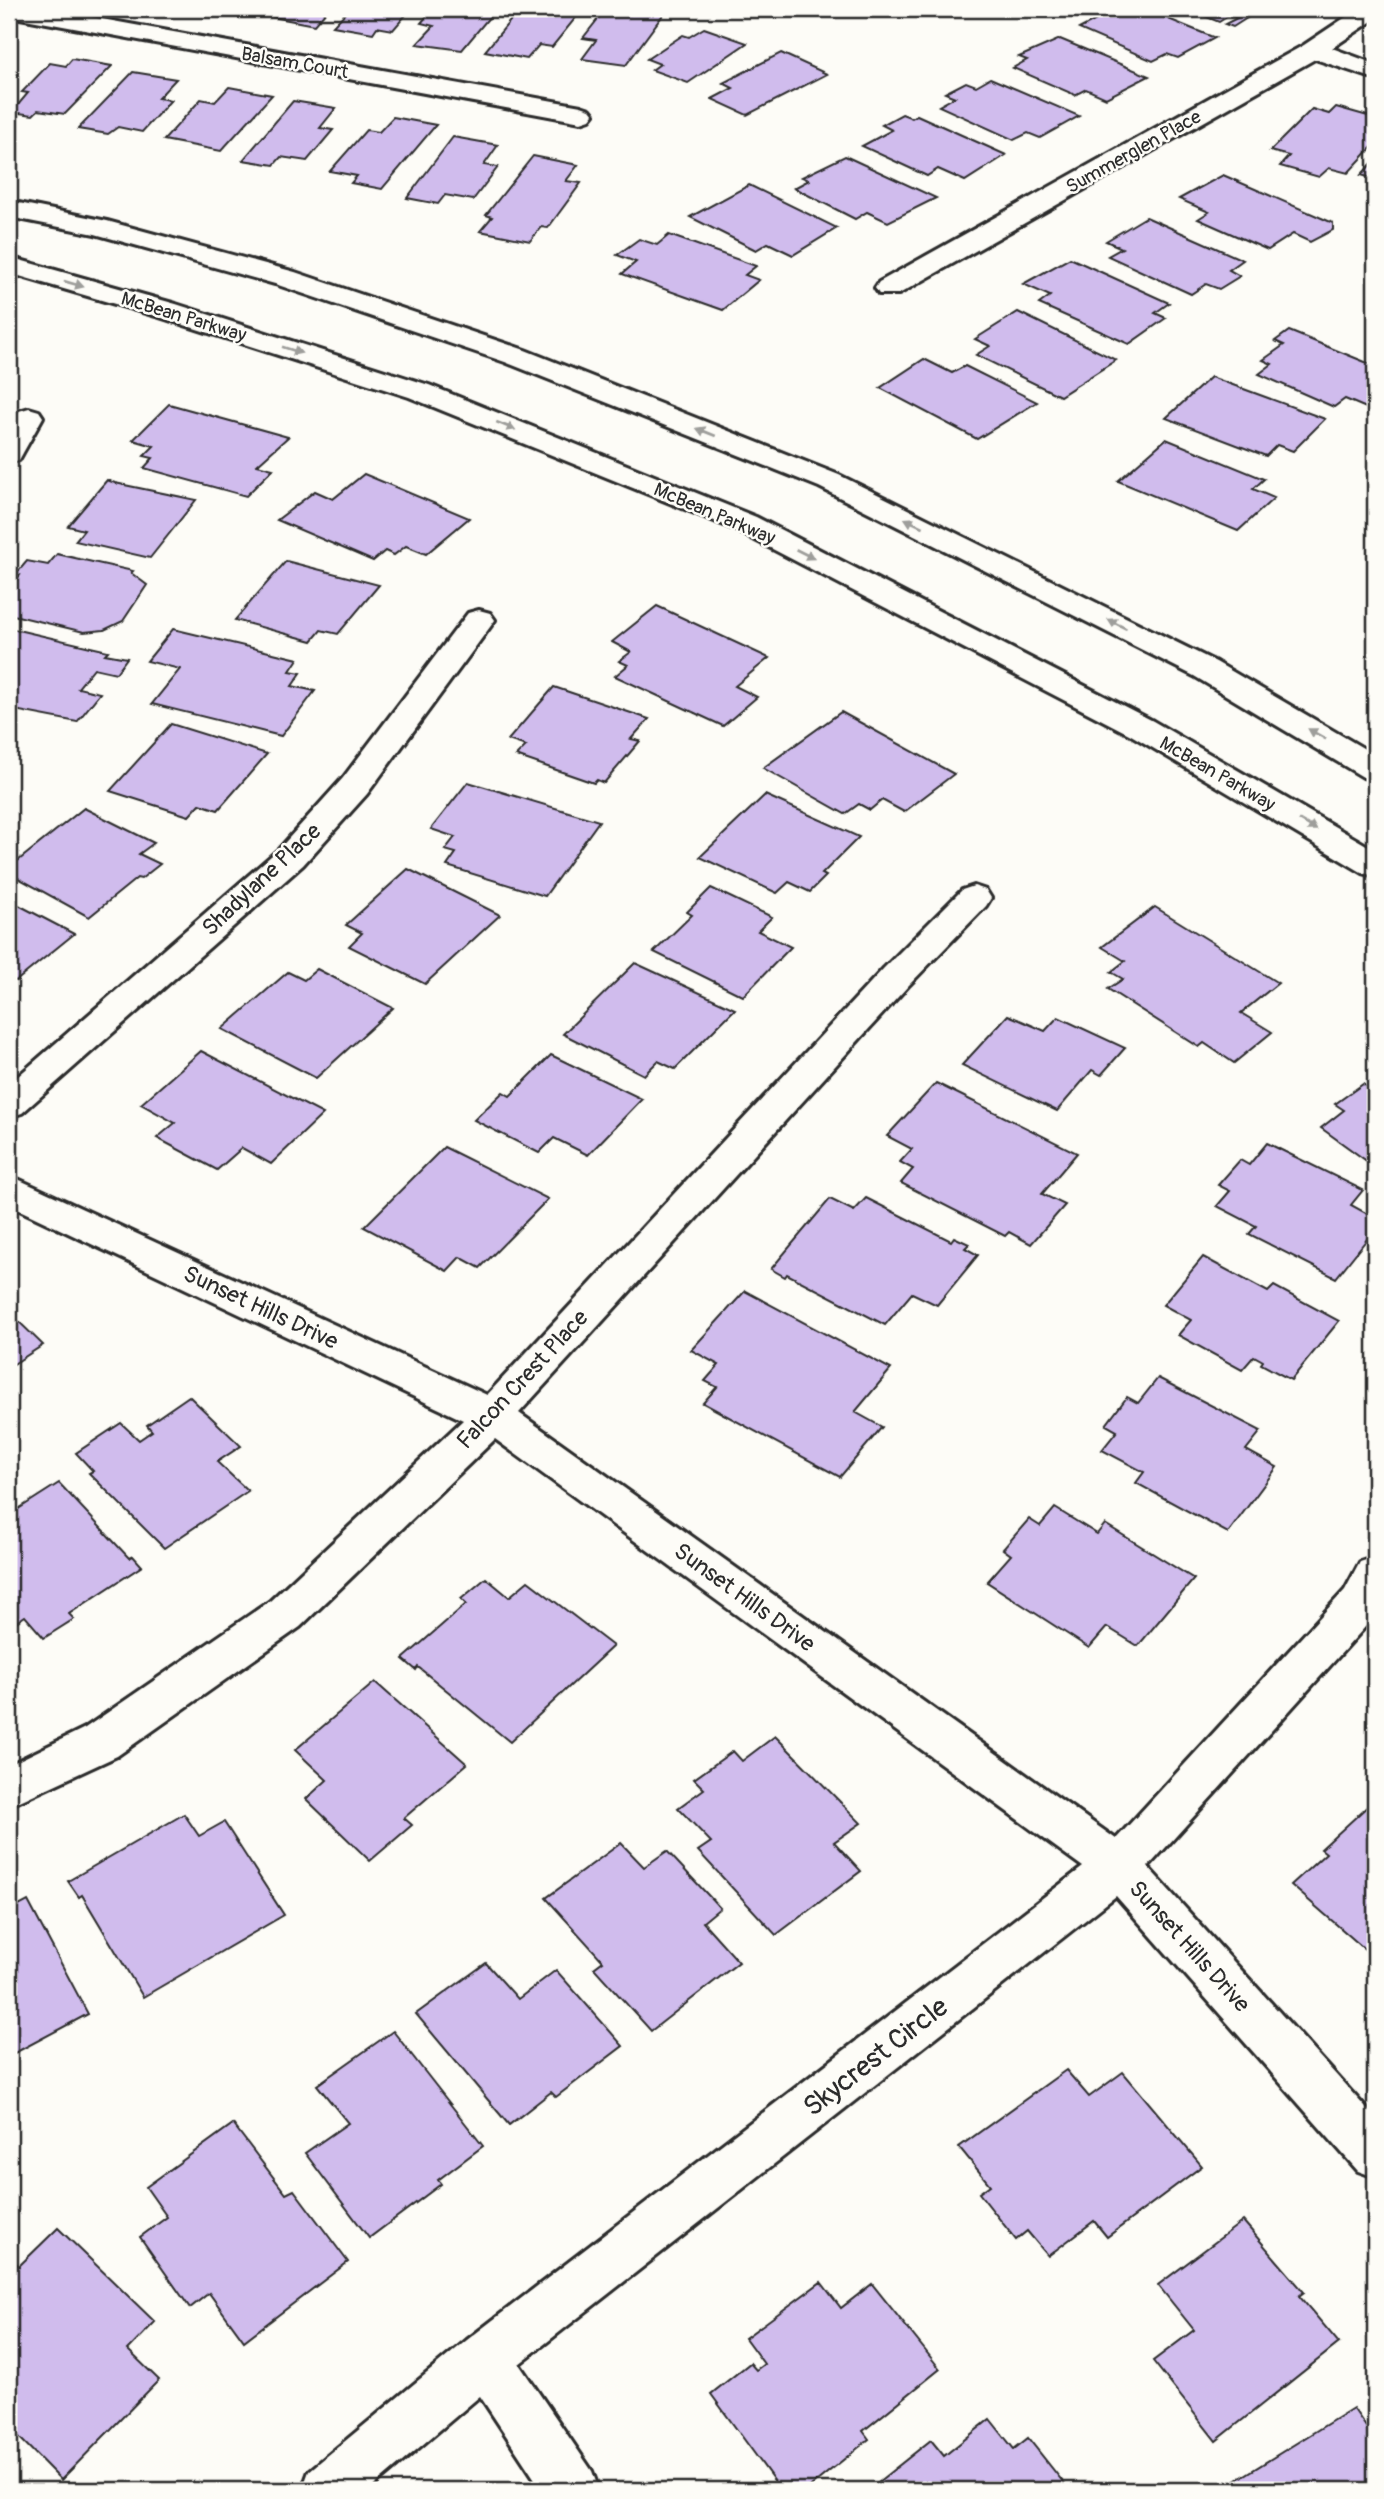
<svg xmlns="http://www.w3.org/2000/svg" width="1384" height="2499" font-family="Pangolin,sans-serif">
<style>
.building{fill:#d0bced;stroke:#2b2b2b;stroke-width:2}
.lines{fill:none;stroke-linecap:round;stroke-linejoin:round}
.street-casing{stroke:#2b2b2b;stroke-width:6}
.secondary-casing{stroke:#2b2b2b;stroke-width:6}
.street{fill:#fdfcf7;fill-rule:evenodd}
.secondary{fill:#fdfcf7;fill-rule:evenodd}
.oneway{fill:#9e9e9b}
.labels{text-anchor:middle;stroke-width:5;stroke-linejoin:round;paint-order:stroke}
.far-street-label{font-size:19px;fill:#2b2b2b;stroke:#fdfcf7}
.street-label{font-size:23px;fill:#2b2b2b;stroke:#fdfcf7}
.near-street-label{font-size:28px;fill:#2b2b2b;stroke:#fdfcf7}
</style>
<rect width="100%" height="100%" fill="#fdfcf7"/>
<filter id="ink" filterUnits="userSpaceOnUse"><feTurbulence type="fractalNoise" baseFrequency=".0143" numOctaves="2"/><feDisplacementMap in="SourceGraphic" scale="14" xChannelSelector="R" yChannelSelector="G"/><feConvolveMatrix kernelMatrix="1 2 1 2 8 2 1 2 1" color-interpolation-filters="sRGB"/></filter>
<g filter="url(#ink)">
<g class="building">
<path d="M 280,9 L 328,9 L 314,25 L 273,17 Z"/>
<path d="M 349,9 L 411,9 L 393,30 L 377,27 L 373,33 L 333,26 Z"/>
<path d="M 433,9 L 496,9 L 462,50 L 417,44 L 434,26 L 421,23 Z"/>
<path d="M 520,9 L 577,9 L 582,10 L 552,47 L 539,45 L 527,59 L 485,51 Z"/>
<path d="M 635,9 L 665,12 L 626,65 L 582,59 L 596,40 L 583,38 L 605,10 L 630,15 Z"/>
<path d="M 1117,9 L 1144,9 L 1215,38 L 1178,58 L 1167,54 L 1153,61 L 1079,29 Z"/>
<path d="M 1187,9 L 1261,9 L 1233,27 L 1225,24 L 1237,18 L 1230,15 L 1219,22 Z"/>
<path d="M 704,28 L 747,43 L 688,83 L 652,70 L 660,64 L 647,59 L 683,35 L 689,37 Z"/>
<path d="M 1060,39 L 1149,76 L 1106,98 L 1086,89 L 1075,95 L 1013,68 L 1027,60 L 1019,57 Z"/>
<path d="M 781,53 L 827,74 L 747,115 L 712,99 L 733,88 L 723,83 Z"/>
<path d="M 72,59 L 112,66 L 65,114 L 38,110 L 33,115 L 12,112 L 28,93 L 22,92 L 50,63 L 66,66 Z"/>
<path d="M 133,72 L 176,79 L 158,98 L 171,100 L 142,132 L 118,127 L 108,134 L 78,129 Z"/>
<path d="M 990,78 L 1079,116 L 1040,138 L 1028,133 L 1014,140 L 939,106 L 955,97 L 945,93 L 966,82 L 976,86 Z"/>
<path d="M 229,87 L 272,95 L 221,151 L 164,140 L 201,99 L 215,102 Z"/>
<path d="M 293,101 L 336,108 L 320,128 L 333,130 L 307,161 L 281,157 L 274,165 L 243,160 Z"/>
<path d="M 1336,107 L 1375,118 L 1375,144 L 1348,173 L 1329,168 L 1319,177 L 1280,166 L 1289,156 L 1270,151 L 1312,109 L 1329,114 Z"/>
<path d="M 902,114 L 912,118 L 917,115 L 1006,155 L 965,181 L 938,169 L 927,176 L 862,146 L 892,130 L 882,125 Z"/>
<path d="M 393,117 L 436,125 L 382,189 L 351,183 L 357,176 L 330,171 L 366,130 L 379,132 Z"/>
<path d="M 453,137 L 498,145 L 484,165 L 498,167 L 473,200 L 445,195 L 438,204 L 407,198 Z"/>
<path d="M 533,156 L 578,165 L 566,181 L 581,183 L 548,228 L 541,227 L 530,241 L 480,231 L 492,217 L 486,215 Z"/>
<path d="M 845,156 L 936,198 L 888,222 L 867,212 L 855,219 L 794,188 L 809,180 L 802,177 Z"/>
<path d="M 1375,160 L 1375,179 L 1361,175 Z"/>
<path d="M 1223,175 L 1333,223 L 1333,230 L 1310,242 L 1293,234 L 1268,250 L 1198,219 L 1209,212 L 1179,199 Z"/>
<path d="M 749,185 L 837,228 L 793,255 L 768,243 L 756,250 L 690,217 Z"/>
<path d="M 1146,217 L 1243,260 L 1229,270 L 1240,276 L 1219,289 L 1206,284 L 1191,294 L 1108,256 L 1122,248 L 1106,241 Z"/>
<path d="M 669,235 L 756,266 L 745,275 L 759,280 L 723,310 L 622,274 L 636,262 L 617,255 L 639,239 L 657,245 Z"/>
<path d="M 1070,258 L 1169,303 L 1155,313 L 1166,318 L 1129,344 L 1039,304 L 1050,296 L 1023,284 Z"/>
<path d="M 1018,312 L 1116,360 L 1060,396 L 976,355 L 990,346 L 975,339 Z"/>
<path d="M 1289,331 L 1375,366 L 1375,406 L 1371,410 L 1345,399 L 1334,407 L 1259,374 L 1272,364 L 1263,360 L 1284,345 L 1275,341 Z"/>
<path d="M 924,359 L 952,373 L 965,366 L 1037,402 L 977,439 L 880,388 Z"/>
<path d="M 1211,377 L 1325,419 L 1293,451 L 1277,445 L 1266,456 L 1166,418 Z"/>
<path d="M 169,404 L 288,437 L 257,465 L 273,469 L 246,496 L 144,468 L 153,458 L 144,456 L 154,446 L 133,440 Z"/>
<path d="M 1166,439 L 1264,479 L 1253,489 L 1274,498 L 1238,531 L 1118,481 Z"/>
<path d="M 364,474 L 469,518 L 426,554 L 406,546 L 394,555 L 385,551 L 373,561 L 277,520 L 315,491 L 333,499 Z"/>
<path d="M 107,480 L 115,483 L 196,500 L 150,558 L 75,541 L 84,530 L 68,526 Z"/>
<path d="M 57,554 L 133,571 L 131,573 L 147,585 L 123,621 L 104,630 L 84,632 L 9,614 L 9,589 L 20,575 L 16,574 L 27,561 L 48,565 Z"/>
<path d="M 286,561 L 379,585 L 338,634 L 321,630 L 312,641 L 235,620 Z"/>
<path d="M 657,606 L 769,658 L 735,686 L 757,697 L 723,726 L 615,676 L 628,665 L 619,661 L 631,652 L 612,642 Z"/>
<path d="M 9,628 L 108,651 L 105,654 L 127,658 L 116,673 L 94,668 L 78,688 L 100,693 L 77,722 L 9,709 Z"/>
<path d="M 173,629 L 298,659 L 290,671 L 301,673 L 292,686 L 315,691 L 281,736 L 152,704 L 180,669 L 147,661 Z"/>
<path d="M 554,687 L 649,719 L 631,739 L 640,741 L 604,783 L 597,780 L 594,783 L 516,756 L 526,746 L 508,740 Z"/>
<path d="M 841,712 L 954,774 L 904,812 L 882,800 L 870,810 L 859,804 L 845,814 L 763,768 Z"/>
<path d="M 171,724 L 267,754 L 218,810 L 200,804 L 189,816 L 110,791 Z"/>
<path d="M 468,782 L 599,821 L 545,896 L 447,866 L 456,853 L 445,850 L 455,837 L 431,829 Z"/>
<path d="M 765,795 L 859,837 L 822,874 L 826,876 L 810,892 L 789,882 L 777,893 L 700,857 Z"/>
<path d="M 84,808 L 154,843 L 139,854 L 160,864 L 141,879 L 137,878 L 89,917 L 9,873 L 9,868 Z"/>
<path d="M 408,869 L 500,915 L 425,984 L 349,946 L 362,933 L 346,925 Z"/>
<path d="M 711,888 L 772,917 L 758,931 L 791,947 L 743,996 L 654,952 L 692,915 L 687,912 Z"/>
<path d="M 9,900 L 74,934 L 16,981 L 9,977 Z"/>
<path d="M 1155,907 L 1278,983 L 1241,1013 L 1272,1032 L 1234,1063 L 1204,1043 L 1199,1047 L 1108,989 L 1123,979 L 1111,972 L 1125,961 L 1102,947 Z"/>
<path d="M 635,963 L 735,1009 L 675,1069 L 658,1061 L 644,1075 L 563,1034 Z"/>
<path d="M 317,969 L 393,1008 L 316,1078 L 222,1029 L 288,972 L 304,980 Z"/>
<path d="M 1008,1015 L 1045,1031 L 1058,1017 L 1125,1048 L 1101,1075 L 1092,1070 L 1057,1111 L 962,1065 Z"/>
<path d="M 201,1051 L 323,1114 L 271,1164 L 242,1148 L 217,1170 L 157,1138 L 175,1123 L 141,1104 Z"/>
<path d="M 551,1055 L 642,1099 L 588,1155 L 554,1138 L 539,1153 L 474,1120 L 503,1092 L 510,1096 Z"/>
<path d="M 936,1083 L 1077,1153 L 1042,1194 L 1065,1205 L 1031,1244 L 1009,1232 L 1005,1236 L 901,1183 L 913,1169 L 900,1162 L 912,1149 L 887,1136 Z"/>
<path d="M 1363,1084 L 1372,1090 L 1375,1088 L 1375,1167 L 1321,1128 L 1344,1110 L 1335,1104 Z"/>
<path d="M 1267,1143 L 1363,1190 L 1351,1205 L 1375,1218 L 1375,1229 L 1336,1278 L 1249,1234 L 1256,1226 L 1217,1206 L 1230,1191 L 1218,1185 L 1240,1160 L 1249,1165 Z"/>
<path d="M 444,1147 L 548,1199 L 480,1268 L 460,1257 L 447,1271 L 364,1227 Z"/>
<path d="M 866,1198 L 951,1241 L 954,1237 L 969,1244 L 965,1248 L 978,1255 L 937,1305 L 912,1293 L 885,1325 L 787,1274 L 785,1277 L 771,1269 L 830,1199 L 854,1211 Z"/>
<path d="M 1203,1257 L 1268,1292 L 1274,1286 L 1339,1321 L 1291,1380 L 1261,1364 L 1263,1361 L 1254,1356 L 1242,1370 L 1178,1335 L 1191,1320 L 1163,1305 Z"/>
<path d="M 745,1291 L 891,1369 L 855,1412 L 882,1427 L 840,1477 L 703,1403 L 717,1387 L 705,1381 L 719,1365 L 691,1350 Z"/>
<path d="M 9,1312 L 43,1345 L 9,1367 Z"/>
<path d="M 1158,1378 L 1261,1431 L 1246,1450 L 1277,1467 L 1228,1533 L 1136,1483 L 1144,1472 L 1102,1450 L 1117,1431 L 1106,1425 L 1127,1397 L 1138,1403 Z"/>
<path d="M 189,1396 L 241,1446 L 217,1462 L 248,1491 L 164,1548 L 89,1473 L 93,1471 L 76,1453 L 121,1423 L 139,1440 L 152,1431 L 147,1425 Z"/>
<path d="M 59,1483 L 129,1558 L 133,1556 L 142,1566 L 69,1614 L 74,1619 L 44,1638 L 25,1616 L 9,1627 L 9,1515 Z"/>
<path d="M 1055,1508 L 1097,1534 L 1105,1524 L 1194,1579 L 1138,1646 L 1107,1627 L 1089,1648 L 987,1582 L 1011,1555 L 1003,1549 L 1029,1519 L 1040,1526 Z"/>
<path d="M 486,1578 L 509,1597 L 528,1581 L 613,1646 L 510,1742 L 418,1667 L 416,1670 L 403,1659 L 466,1604 L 461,1599 Z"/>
<path d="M 375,1682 L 467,1764 L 404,1818 L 412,1825 L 370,1861 L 306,1799 L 327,1780 L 295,1750 Z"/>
<path d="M 775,1736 L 861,1823 L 834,1842 L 861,1871 L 776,1935 L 698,1851 L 711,1842 L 678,1808 L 704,1789 L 694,1779 L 733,1751 L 742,1761 Z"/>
<path d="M 1371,1803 L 1375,1806 L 1375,1958 L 1291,1885 L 1326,1853 L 1321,1849 Z"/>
<path d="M 184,1814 L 199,1836 L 224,1822 L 284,1915 L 143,1997 L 82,1895 L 79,1897 L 68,1881 Z"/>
<path d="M 621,1843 L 644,1867 L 667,1851 L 720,1908 L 703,1922 L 739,1962 L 651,2031 L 594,1968 L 603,1961 L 546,1898 Z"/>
<path d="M 28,1901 L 88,2014 L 9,2056 L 9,1911 Z"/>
<path d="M 486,1963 L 518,1999 L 556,1970 L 623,2046 L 556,2097 L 551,2092 L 509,2125 L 416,2014 Z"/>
<path d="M 393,2031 L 483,2146 L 438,2180 L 441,2184 L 369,2238 L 305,2153 L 348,2123 L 317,2085 Z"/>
<path d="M 1066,2070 L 1089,2097 L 1123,2072 L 1202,2166 L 1107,2237 L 1094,2221 L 1048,2256 L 1027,2231 L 1016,2240 L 979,2193 L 990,2185 L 959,2147 Z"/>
<path d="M 233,2124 L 286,2194 L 294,2190 L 348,2262 L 244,2341 L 209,2293 L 190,2308 L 140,2237 L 167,2217 L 146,2187 Z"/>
<path d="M 1243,2221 L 1304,2292 L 1299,2296 L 1339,2343 L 1216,2441 L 1153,2361 L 1194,2330 L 1158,2285 Z"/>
<path d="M 58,2228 L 155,2322 L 128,2350 L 159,2380 L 61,2480 L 9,2427 L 9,2256 L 19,2266 Z"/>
<path d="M 821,2282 L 841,2308 L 872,2284 L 940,2369 L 863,2431 L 869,2439 L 806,2490 L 781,2490 L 711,2394 L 750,2363 L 756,2370 L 764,2364 L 745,2338 Z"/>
<path d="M 1353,2408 L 1375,2440 L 1375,2490 L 1236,2490 L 1232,2483 Z"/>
<path d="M 990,2419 L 1014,2449 L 1028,2438 L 1067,2487 L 1063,2490 L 868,2490 L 931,2440 L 944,2456 Z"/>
</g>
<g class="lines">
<g class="street-casing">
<g id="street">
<path d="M 9,9 L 47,9 L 581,106 L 590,109 L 594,114 L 590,119 L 581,122 L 9,16 Z"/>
<path d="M 1358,9 L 1375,9 L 1375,19 L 1332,48 L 1375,64 L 1375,79 L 1315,59 L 899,294 L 879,294 L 875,288 L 879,282 L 1304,45 Z"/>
<path d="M 29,408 L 39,411 L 43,417 L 19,460 L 9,463 L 9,428 L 19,411 Z"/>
<path d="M 479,610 L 490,613 L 495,620 L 490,627 L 367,794 L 303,865 L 22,1113 L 9,1117 L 9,1084 L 279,849 L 343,778 L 468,613 Z"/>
<path d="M 974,886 L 986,890 L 991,898 L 986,906 L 908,986 L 519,1413 L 1116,1839 L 1345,1590 L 1360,1562 L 1375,1557 L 1375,1616 L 1148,1867 L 1375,2118 L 1375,2177 L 1358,2171 L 1116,1896 L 519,2364 L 592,2471 L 599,2490 L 542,2490 L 480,2396 L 369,2490 L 302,2490 L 309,2471 L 467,2340 L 1083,1867 L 495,1439 L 300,1627 L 117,1756 L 9,1806 L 9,1765 L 85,1728 L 270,1601 L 463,1420 L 9,1205 L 9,1175 L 487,1395 L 884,968 L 962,890 Z"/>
</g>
</g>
<g class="secondary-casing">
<g id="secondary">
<path d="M 9,201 L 107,221 L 295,272 L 525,350 L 839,475 L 1216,662 L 1375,755 L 1375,780 L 1363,777 L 1194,676 L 819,487 L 505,362 L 275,284 L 95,234 L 9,217 Z"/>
<path d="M 9,257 L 176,304 L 429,385 L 756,517 L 1153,721 L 1375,850 L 1375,876 L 1363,873 L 1131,735 L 734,529 L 409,397 L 156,316 L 9,273 Z"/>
</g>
</g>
<use href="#street" class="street"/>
<use href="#secondary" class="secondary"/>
</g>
<defs><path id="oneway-solid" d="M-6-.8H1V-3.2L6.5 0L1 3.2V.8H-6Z" transform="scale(1.75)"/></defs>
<g class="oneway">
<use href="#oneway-solid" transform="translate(74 284) rotate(16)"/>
<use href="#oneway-solid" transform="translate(292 350) rotate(18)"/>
<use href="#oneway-solid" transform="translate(506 426) rotate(22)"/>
<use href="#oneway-solid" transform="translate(706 432) rotate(-158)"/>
<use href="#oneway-solid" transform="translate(914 523) rotate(-154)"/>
<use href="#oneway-solid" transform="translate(805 554) rotate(27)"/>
<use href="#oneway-solid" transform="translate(1117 624) rotate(-153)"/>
<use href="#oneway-solid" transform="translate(1317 734) rotate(-150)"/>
<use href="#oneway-solid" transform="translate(1308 825) rotate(31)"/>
</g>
</g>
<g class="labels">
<g class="far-street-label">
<text transform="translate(295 62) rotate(10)" y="7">Balsam Court</text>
<text transform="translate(1133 151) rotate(-29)" y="7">Summerglen Place</text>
<text transform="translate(184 316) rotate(17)" y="7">McBean Parkway</text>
<text transform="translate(715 513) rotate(23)" y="7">McBean Parkway</text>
<text transform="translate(1218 773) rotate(30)" y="7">McBean Parkway</text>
</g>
<g class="street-label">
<text transform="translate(261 879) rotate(-43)" y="8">Shadylane Place</text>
<text transform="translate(261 1307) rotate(25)" y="8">Sunset Hills Drive</text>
<text transform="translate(522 1379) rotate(-47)" y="8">Falcon Crest Place</text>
<text transform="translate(745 1597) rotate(36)" y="8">Sunset Hills Drive</text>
<text transform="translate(1190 1946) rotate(48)" y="8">Sunset Hills Drive</text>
</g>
<g class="near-street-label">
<text transform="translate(875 2056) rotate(-38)" y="10">Skycrest Circle</text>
</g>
</g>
<rect width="1384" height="2499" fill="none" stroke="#fdfcf7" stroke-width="35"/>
<rect x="18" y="18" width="1349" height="2464" fill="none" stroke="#2b2b2b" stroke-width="2.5" filter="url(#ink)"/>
</svg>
